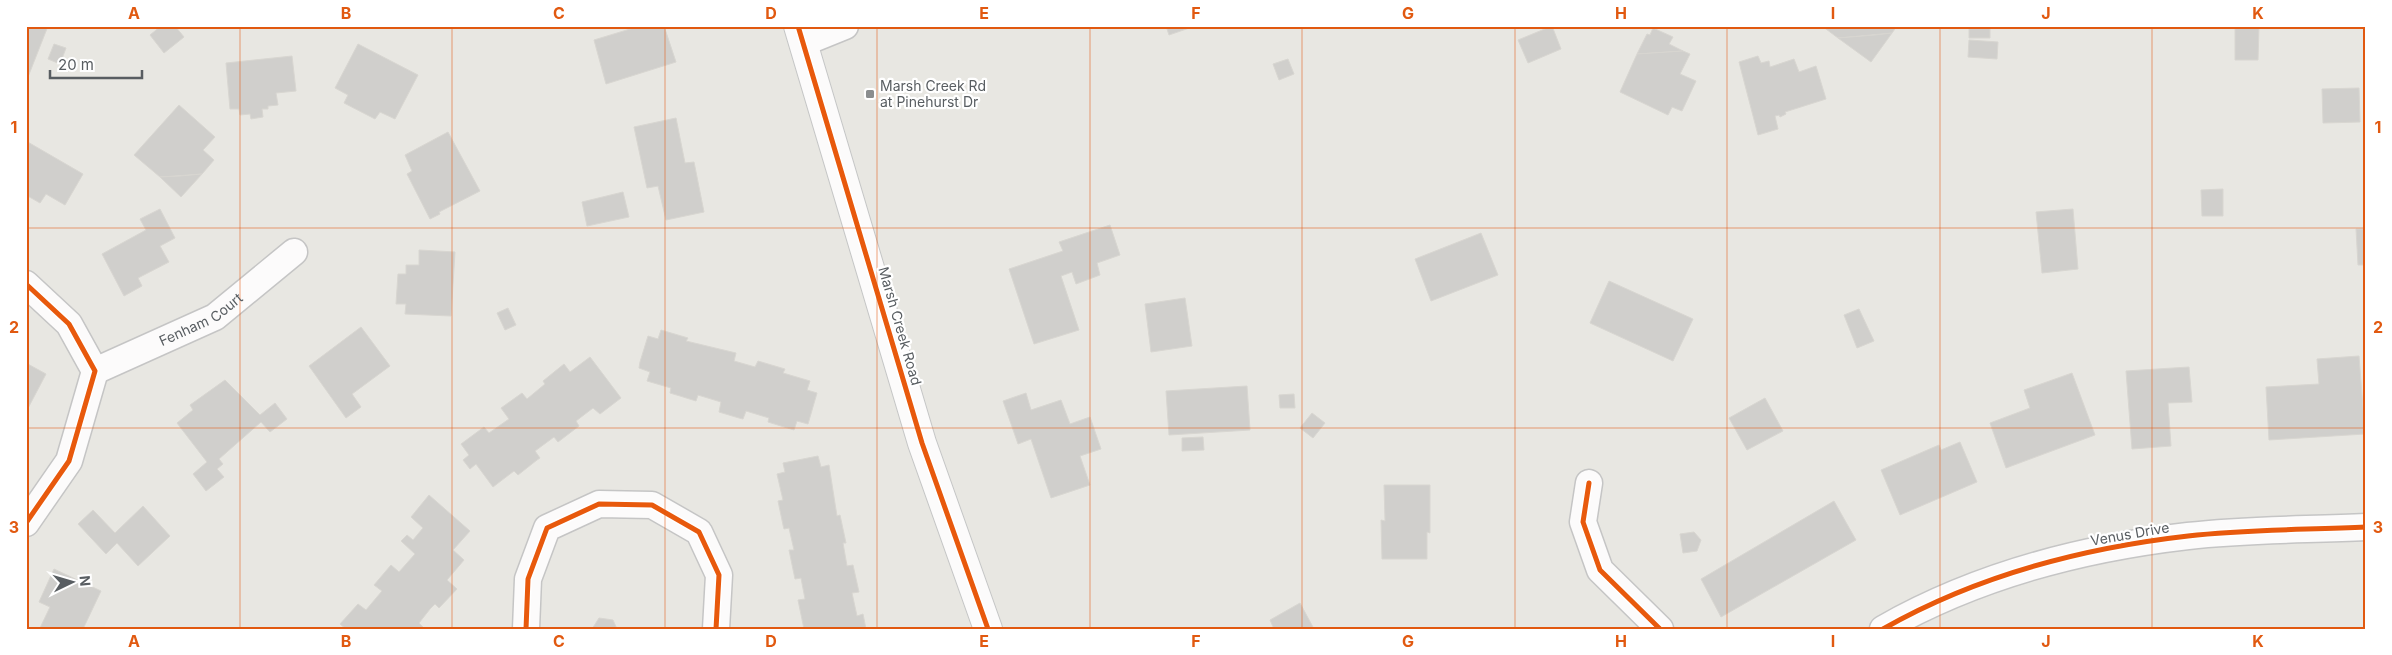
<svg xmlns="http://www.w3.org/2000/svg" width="2392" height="655" font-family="Inter,sans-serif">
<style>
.building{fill:#d0cfcc;stroke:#d8d6d1}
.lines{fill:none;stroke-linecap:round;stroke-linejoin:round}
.street-casing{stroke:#c5c5c5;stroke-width:29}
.secondary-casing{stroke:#c5c6c6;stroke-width:30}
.street{stroke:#fcfbfb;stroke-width:26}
.secondary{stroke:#fcfbfb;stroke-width:28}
.cycleway-casing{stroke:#fff;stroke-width:8}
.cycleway{stroke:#e8590c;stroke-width:5}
.grid{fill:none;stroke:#e15910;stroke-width:1;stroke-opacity:0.55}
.poi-dot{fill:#8a8d8e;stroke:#fff;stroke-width:2}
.labels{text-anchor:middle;stroke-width:4.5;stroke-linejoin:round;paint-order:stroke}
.poi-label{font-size:14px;fill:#585d61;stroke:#fff;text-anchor:start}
.street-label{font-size:14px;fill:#585d61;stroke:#fff}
.neatline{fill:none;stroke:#e15910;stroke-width:2}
.grid-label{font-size:16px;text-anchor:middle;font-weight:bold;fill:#e15910}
</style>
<rect width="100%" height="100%" fill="#e8e7e2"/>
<g class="building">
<path d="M 26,26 L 48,26 L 26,82 Z"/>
<path d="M 161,26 L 175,26 L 184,37 L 164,53 L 150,35 Z"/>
<path d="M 640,26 L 664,26 L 676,62 L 606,84 L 594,40 Z"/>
<path d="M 1166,26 L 1195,26 L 1169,35 Z"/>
<path d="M 1552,26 L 1561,49 L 1528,63 L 1518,40 Z"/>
<path d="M 1822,26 L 1897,26 L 1892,33 L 1838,38 Z"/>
<path d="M 1990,26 L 1990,38 L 1969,38 L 1969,27 Z"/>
<path d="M 2235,26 L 2259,26 L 2258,60 L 2235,60 Z"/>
<path d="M 1653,28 L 1673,37 L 1669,44 L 1683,51 L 1637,54 L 1647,34 L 1650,35 Z"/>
<path d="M 1892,33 L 1871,62 L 1838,38 L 1875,35 Z"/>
<path d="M 1969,40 L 1998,42 L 1997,59 L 1968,57 Z"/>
<path d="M 54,44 L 66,48 L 60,64 L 48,59 Z"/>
<path d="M 358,44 L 418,75 L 395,119 L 380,112 L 375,119 L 344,103 L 348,95 L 335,88 Z"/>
<path d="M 1683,51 L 1690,54 L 1680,74 L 1696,81 L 1682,111 L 1672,107 L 1668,115 L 1620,92 L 1637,54 Z"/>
<path d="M 292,56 L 296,91 L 276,93 L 278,105 L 268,106 L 268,109 L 262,109 L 263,117 L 251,119 L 250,114 L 240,115 L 239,109 L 230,109 L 226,63 Z"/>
<path d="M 1758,56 L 1761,63 L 1769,61 L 1770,67 L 1794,59 L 1799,72 L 1816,66 L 1826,99 L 1785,112 L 1786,114 L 1780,117 L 1779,115 L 1775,116 L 1778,129 L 1758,135 L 1739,62 Z"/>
<path d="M 1288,59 L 1294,74 L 1279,80 L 1273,64 Z"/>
<path d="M 2359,88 L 2360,122 L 2323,123 L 2322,89 Z"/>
<path d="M 179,105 L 215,137 L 203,150 L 214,160 L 202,174 L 160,177 L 134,155 Z"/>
<path d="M 676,118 L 685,163 L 694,162 L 704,212 L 666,220 L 658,186 L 647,188 L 634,127 Z"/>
<path d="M 448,132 L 480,191 L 439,212 L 440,214 L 430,219 L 407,174 L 412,171 L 405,155 Z"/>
<path d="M 26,141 L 83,174 L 65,205 L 46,194 L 40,203 L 26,195 Z"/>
<path d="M 202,174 L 181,197 L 160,177 L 180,176 Z"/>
<path d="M 2223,189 L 2223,216 L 2202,216 L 2201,190 Z"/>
<path d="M 623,192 L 629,217 L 587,226 L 582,202 Z"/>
<path d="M 160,209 L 175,238 L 160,246 L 169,262 L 138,278 L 142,286 L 124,296 L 102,254 L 146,230 L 140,219 Z"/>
<path d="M 2073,209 L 2078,269 L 2042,273 L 2036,212 Z"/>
<path d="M 1110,225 L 1120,255 L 1097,263 L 1100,275 L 1076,284 L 1072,272 L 1061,276 L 1079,330 L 1034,344 L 1009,269 L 1063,251 L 1059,242 Z"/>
<path d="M 2356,229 L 2366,229 L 2366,265 L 2358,265 Z"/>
<path d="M 1481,233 L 1498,275 L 1431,301 L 1415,259 Z"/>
<path d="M 419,250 L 455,252 L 451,316 L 405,314 L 406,304 L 396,304 L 398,274 L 406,274 L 406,265 L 419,265 Z"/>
<path d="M 1609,281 L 1693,319 L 1673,361 L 1590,323 Z"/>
<path d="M 1185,298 L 1192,346 L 1151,352 L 1145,304 Z"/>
<path d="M 508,308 L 516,325 L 505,330 L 497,313 Z"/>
<path d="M 1859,309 L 1874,341 L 1857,348 L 1844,315 Z"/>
<path d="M 361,327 L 390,366 L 352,394 L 361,407 L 346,418 L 309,366 Z"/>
<path d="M 661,330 L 688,338 L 686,341 L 736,353 L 734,361 L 755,367 L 758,361 L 785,369 L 783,373 L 810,381 L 807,390 L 817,393 L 808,424 L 797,421 L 794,430 L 768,422 L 769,418 L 746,411 L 743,419 L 739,418 L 719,412 L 721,402 L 698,395 L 696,401 L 680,396 L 670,393 L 671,388 L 647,381 L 650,372 L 639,368 L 640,362 L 648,336 L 658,339 Z"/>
<path d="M 2359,356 L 2365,434 L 2269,440 L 2266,387 L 2319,384 L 2317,359 Z"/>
<path d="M 590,357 L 621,398 L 600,414 L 593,408 L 576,421 L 579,426 L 558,442 L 554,437 L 535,451 L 540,458 L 537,460 L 518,475 L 514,471 L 493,487 L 476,464 L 470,469 L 463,460 L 469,455 L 461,444 L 484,427 L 489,433 L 509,419 L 501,408 L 522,393 L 527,399 L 545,384 L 543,381 L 564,364 L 570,372 Z"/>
<path d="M 26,363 L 46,374 L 26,412 Z"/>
<path d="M 2189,367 L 2192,402 L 2168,403 L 2171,446 L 2132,449 L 2126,371 Z"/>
<path d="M 2072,373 L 2095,435 L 2006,468 L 1990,423 L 2030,408 L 2024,390 Z"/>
<path d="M 225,380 L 260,415 L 275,403 L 287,419 L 270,432 L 261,422 L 219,459 L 223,464 L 217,469 L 224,477 L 206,491 L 193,474 L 207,462 L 177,423 L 193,410 L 190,405 Z"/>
<path d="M 1247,386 L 1250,430 L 1169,435 L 1166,391 Z"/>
<path d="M 1026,393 L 1031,410 L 1061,400 L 1070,424 L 1090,417 L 1101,449 L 1080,456 L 1090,485 L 1051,498 L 1031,439 L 1018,444 L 1003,401 Z"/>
<path d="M 1294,394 L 1295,408 L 1280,408 L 1279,395 Z"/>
<path d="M 1765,398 L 1783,431 L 1747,450 L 1729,418 Z"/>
<path d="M 1312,413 L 1325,423 L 1313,438 L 1300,428 Z"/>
<path d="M 1203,437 L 1204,450 L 1182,451 L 1182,438 Z"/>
<path d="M 1960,442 L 1977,482 L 1900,515 L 1881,470 L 1939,445 L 1941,450 Z"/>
<path d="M 818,456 L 821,467 L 829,465 L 837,516 L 840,515 L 846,543 L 843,543 L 847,566 L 853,565 L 859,592 L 852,593 L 857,616 L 863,614 L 866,629 L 804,629 L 798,600 L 805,599 L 801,578 L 795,579 L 789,550 L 794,550 L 789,528 L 784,529 L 783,525 L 778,501 L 783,500 L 777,474 L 785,472 L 783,463 Z"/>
<path d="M 1384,485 L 1430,485 L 1430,533 L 1427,532 L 1427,559 L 1382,559 L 1381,520 L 1385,521 Z"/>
<path d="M 429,495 L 470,531 L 453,550 L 464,560 L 447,580 L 457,589 L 439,608 L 435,604 L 430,609 L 419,623 L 423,627 L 422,629 L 346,629 L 340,624 L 358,604 L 366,610 L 382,591 L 374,585 L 391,565 L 399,572 L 415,554 L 401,541 L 407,535 L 413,540 L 423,528 L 411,517 Z"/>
<path d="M 1834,501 L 1856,540 L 1721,617 L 1701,579 Z"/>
<path d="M 143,506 L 170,536 L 138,566 L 117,543 L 106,554 L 78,524 L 93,510 L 115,533 Z"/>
<path d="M 1694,532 L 1701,540 L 1697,551 L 1683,553 L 1680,534 Z"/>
<path d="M 54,569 L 101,591 L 83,629 L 40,628 L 50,607 L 39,602 Z"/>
<path d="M 1300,603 L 1314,629 L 1274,629 L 1270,620 Z"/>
<path d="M 599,618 L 613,620 L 617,629 L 592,629 Z"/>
</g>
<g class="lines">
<g class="street-casing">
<g id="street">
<path d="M 803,43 L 845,26"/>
<path d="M 26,284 L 69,324 L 95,371 L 69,461 L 26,523"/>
<path id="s1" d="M 95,371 L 215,317 L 294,252"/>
<path d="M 1589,483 L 1583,522 L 1600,570 L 1660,629"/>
<path d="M 526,629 L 528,579 L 547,528 L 599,504 L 652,505 L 699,532 L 719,575 L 716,629"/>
<path d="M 1883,629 C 1976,576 2083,548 2188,536 C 2247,529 2307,530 2366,527"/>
</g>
</g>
<g class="secondary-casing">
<path id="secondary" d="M 798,26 L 922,443 L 988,629"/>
</g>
<use href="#street" class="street"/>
<use href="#secondary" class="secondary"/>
<g class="cycleway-casing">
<g id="cycleway">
<path d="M 798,26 L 922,443 L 988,629"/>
<path d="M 26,284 L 69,324 L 95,371 L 69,461 L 26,523"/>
<path d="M 1589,483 L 1583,522 L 1600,570 L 1660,629"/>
<path d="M 526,629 L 528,579 L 547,528 L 599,504 L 652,505 L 699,532 L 719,575 L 716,629"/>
<path d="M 1883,629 C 1976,576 2083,548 2188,536 C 2247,529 2307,530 2366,527"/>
</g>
</g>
<use href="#cycleway" class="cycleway"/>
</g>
<path class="grid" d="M 240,26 L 240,629M 452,26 L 452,629M 665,26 L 665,629M 877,26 L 877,629M 1090,26 L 1090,629M 1302,26 L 1302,629M 1515,26 L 1515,629M 1727,26 L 1727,629M 1940,26 L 1940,629M 2152,26 L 2152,629M 26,228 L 2366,228M 26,428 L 2366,428"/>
<rect class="poi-dot" x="865" y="89" width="10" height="10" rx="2.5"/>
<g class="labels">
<g class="poi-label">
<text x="880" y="91">Marsh Creek Rd<tspan x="880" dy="16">at Pinehurst Dr</tspan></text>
</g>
<g class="street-label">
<text dy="5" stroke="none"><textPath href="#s1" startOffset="118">Fenham Court</textPath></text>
<text transform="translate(900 326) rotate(74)" y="5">Marsh Creek Road</text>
<text transform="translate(2130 534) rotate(-10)" y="5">Venus Drive</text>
</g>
</g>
<rect width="2392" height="655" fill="none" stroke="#ffffff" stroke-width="55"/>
<g transform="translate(72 582) rotate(85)" stroke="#ffffff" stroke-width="4" paint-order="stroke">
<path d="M0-4L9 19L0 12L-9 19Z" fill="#585d61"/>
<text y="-8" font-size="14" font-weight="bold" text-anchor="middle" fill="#585d61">N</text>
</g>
<path d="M50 70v8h92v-8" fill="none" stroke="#585d61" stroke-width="2.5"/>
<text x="58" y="70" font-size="15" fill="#585d61" stroke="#ffffff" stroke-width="4" paint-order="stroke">20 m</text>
<rect x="28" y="28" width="2336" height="600" class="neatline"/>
<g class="grid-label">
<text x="134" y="19">A</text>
<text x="346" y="19">B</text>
<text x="559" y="19">C</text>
<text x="771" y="19">D</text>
<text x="984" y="19">E</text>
<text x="1196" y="19">F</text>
<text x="1408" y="19">G</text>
<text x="1621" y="19">H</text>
<text x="1833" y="19">I</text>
<text x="2046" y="19">J</text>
<text x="2258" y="19">K</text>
<text x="14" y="133">1</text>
<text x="2378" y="133">1</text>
<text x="14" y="333">2</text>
<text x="2378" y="333">2</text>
<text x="14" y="533">3</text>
<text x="2378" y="533">3</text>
<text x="134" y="647">A</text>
<text x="346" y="647">B</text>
<text x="559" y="647">C</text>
<text x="771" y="647">D</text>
<text x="984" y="647">E</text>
<text x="1196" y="647">F</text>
<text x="1408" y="647">G</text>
<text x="1621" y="647">H</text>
<text x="1833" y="647">I</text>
<text x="2046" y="647">J</text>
<text x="2258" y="647">K</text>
</g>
</svg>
